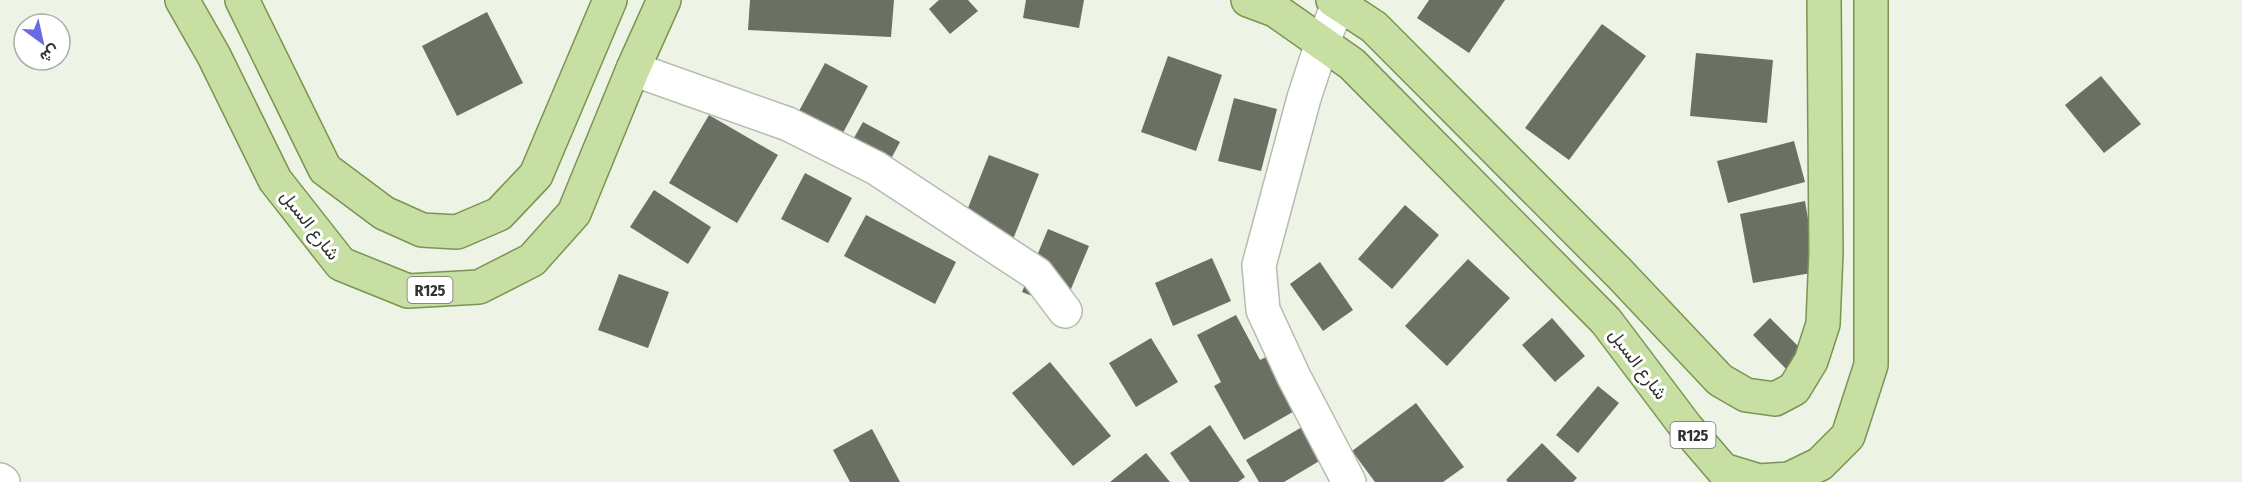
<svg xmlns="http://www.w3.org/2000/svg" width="2242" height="482" font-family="'Fira Sans Condensed',Vazirmatn,sans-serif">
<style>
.building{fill:#6a7064}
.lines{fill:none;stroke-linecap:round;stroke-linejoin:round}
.minor-casing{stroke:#b5bcae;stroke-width:36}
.primary-casing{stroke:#799551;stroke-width:36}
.minor{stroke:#fff;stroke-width:33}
.primary{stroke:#c7dfa3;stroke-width:33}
.labels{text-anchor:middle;stroke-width:6;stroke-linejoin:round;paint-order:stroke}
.shield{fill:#fff;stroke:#6e706c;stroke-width:1.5}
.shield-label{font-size:16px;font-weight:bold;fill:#30332d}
.street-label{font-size:18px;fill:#30332d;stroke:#fff}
</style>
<rect width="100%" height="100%" fill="#edf3e5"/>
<g class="building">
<path d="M 750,0 L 894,0 L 891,37 L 748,30 Z"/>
<path d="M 939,0 L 968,0 L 978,11 L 950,34 L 929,9 Z"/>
<path d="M 1026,0 L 1084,0 L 1079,28 L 1023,18 Z"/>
<path d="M 1429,0 L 1505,0 L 1469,53 L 1417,18 Z"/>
<path d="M 487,12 L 523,83 L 457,116 L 422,46 Z"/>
<path d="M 1602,24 L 1646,56 L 1569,160 L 1525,128 Z"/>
<path d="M 1696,53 L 1773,60 L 1767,123 L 1690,116 Z"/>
<path d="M 1168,56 L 1222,75 L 1196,151 L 1141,132 Z"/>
<path d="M 825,63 L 868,86 L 829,159 L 786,135 Z"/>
<path d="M 2101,76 L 2141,124 L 2104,153 L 2065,105 Z"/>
<path d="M 1234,98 L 1277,109 L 1261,171 L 1218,161 Z"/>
<path d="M 709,115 L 778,155 L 737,223 L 669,183 Z"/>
<path d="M 863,122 L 900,142 L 877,185 L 839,164 Z"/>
<path d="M 1794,141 L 1805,182 L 1728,203 L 1717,161 Z"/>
<path d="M 989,155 L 1039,174 L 1010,247 L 960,228 Z"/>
<path d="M 805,173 L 852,198 L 828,243 L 781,219 Z"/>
<path d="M 654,190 L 711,227 L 688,264 L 630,227 Z"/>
<path d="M 1805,201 L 1817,272 L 1753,283 L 1740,214 Z"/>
<path d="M 1405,205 L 1439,235 L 1392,289 L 1358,259 Z"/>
<path d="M 866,215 L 956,262 L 935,304 L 844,256 Z"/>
<path d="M 1048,229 L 1089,246 L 1063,308 L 1022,292 Z"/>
<path d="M 1212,258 L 1231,301 L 1173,326 L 1155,283 Z"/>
<path d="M 1468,259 L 1510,298 L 1447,366 L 1405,326 Z"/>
<path d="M 1320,262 L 1353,310 L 1323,331 L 1290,284 Z"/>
<path d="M 619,274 L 669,292 L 648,348 L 598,330 Z"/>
<path d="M 1236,315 L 1260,360 L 1268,356 L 1298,409 L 1244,440 L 1214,386 L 1221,382 L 1197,335 Z"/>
<path d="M 1552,318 L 1585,356 L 1555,382 L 1522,345 Z"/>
<path d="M 1770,318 L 1808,356 L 1790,373 L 1753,335 Z"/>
<path d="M 1151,338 L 1178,382 L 1136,407 L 1109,363 Z"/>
<path d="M 1050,362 L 1111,436 L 1073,466 L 1012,393 Z"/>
<path d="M 1598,386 L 1619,403 L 1578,453 L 1556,435 Z"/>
<path d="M 1416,403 L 1464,467 L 1443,482 L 1375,482 L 1352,451 Z"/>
<path d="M 1210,425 L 1245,477 L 1238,482 L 1190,482 L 1170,453 Z"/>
<path d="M 1302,427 L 1321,460 L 1284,482 L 1259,482 L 1246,460 Z"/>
<path d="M 872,429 L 900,482 L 850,482 L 833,450 Z"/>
<path d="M 1542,443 L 1577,478 L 1573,482 L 1508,482 L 1506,480 Z"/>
<path d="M 1146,453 L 1170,482 L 1110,482 Z"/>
</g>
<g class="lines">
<g class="minor-casing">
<g id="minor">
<path d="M 1339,3 L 1322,43 L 1304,98 L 1259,265 L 1263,310 L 1294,377 L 1349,482"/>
<path d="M 633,69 L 788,124 L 876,168 L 1037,274 L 1065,311"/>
<path d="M 0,480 L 3,482"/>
</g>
</g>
<g class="primary-casing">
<g id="primary">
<path d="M 182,0 L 214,56 L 275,180 L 341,264 L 408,291 L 479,287 L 532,260 L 574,213 L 633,69 L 664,0"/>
<path d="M 242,0 L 325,169 L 384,213 L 422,230 L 457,232 L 499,214 L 536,175 L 610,0"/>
<path d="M 1248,0 L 1275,10 L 1352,64 L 1606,321 L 1686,427 L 1723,470 L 1759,481 L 1789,479 L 1820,464 L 1848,436 L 1871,365 L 1871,0"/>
<path d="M 1333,0 L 1374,27 L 1619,273 L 1720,380 L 1746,395 L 1775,399 L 1794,389 L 1811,361 L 1823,324 L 1826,253 L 1824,0"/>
</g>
</g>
<use href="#minor" class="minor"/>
<use href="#primary" class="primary"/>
</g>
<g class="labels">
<g class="shield">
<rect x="407.5" y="277" width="45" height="26" rx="4.5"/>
<rect x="1670.5" y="422" width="45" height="26" rx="4.5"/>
</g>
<g class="shield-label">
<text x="430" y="296">R125</text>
<text x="1693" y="441">R125</text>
</g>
<g class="street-label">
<text transform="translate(310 225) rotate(52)" y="6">شارع السبل</text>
<text transform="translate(1638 364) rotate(53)" y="6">شارع السبل</text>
</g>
</g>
<g transform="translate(42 42) rotate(147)"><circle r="28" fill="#ffffff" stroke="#acadab" stroke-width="1.5"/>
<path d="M0-4.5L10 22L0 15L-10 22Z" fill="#676ce5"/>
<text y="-9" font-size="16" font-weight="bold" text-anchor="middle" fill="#30332d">ش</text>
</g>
</svg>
